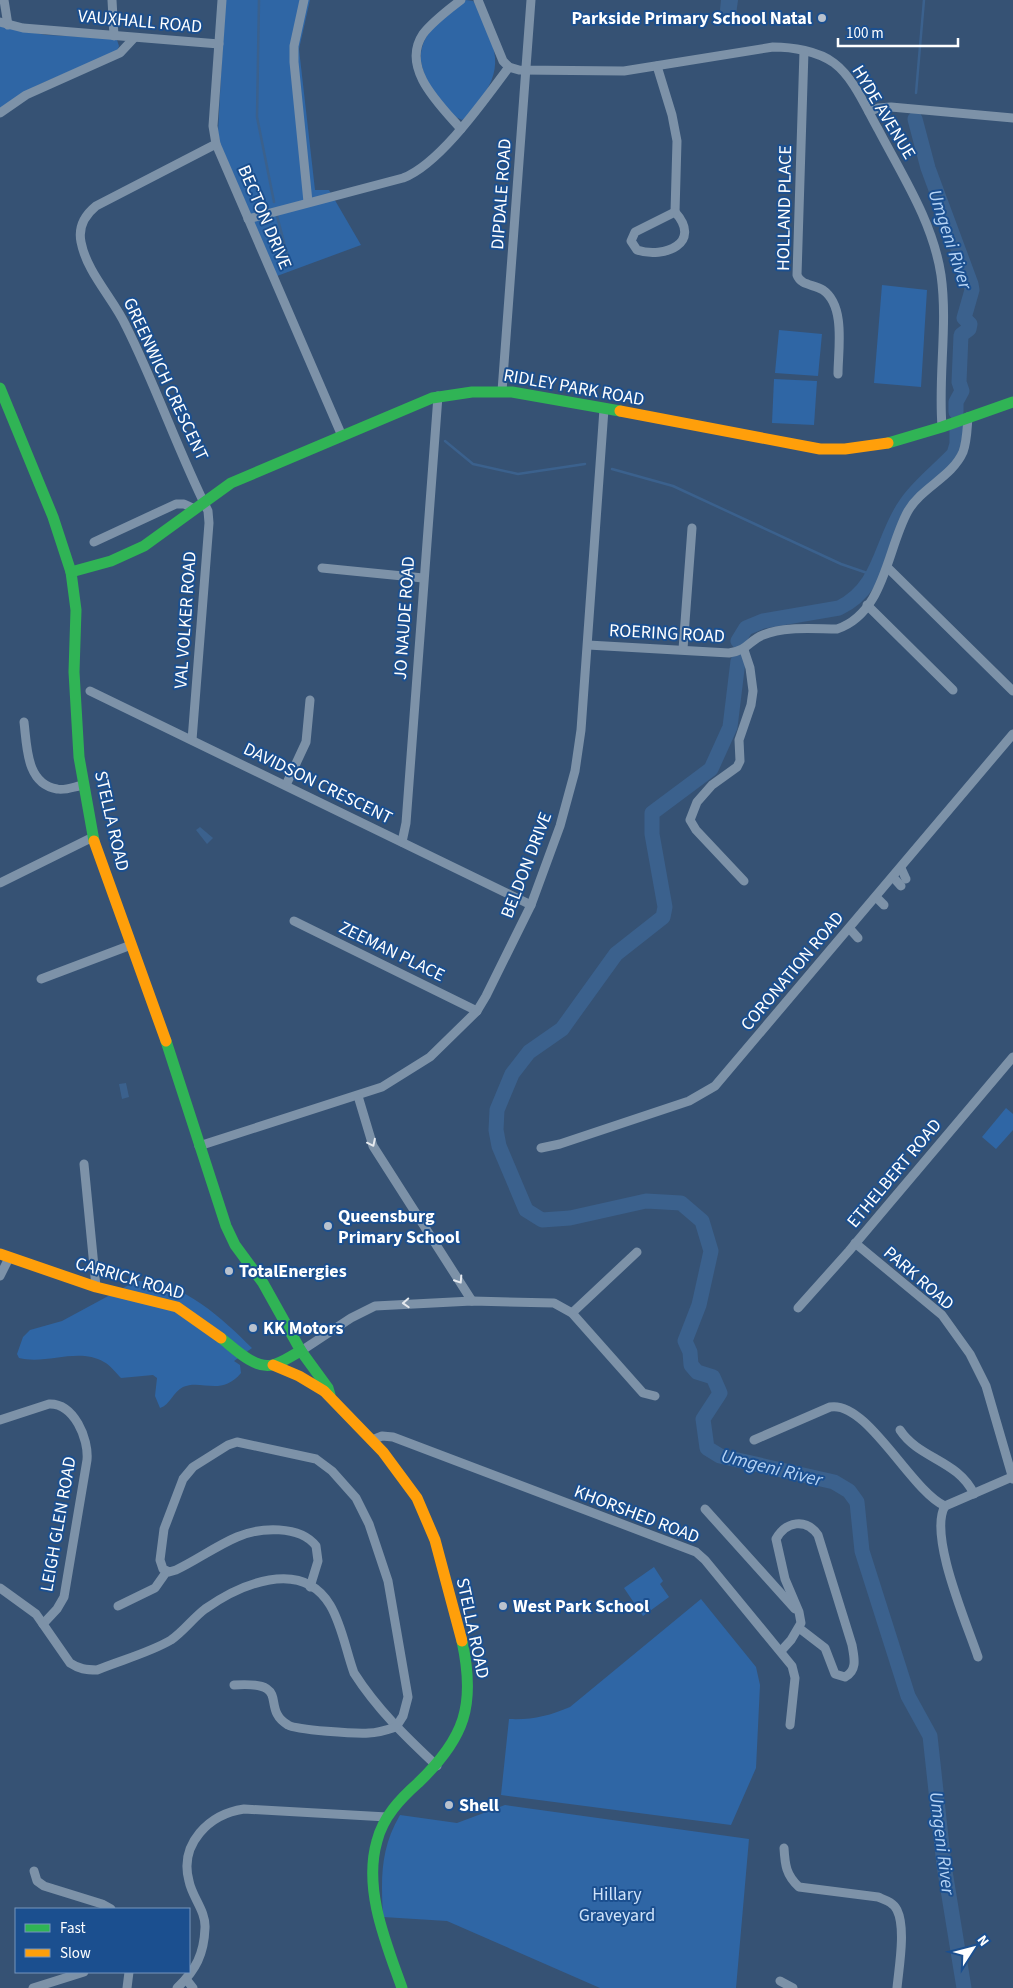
<svg xmlns="http://www.w3.org/2000/svg" width="1013" height="1988" font-family="'Source Sans 3',sans-serif">
<style>
.green{fill:#2f66a5}
.water{fill:#3b618d}
.lines{fill:none;stroke-linecap:round;stroke-linejoin:round}
.stream{stroke:#3b618d;stroke-width:2.5}
.river{stroke:#3b618d;stroke-width:15}
.street{stroke:#7d92a8;stroke-width:9}
.fast{stroke:#30b455;stroke-width:11}
.slow{stroke:#ff9f0a;stroke-width:11}
.oneway{stroke:#e5e9ee}
.poi-dot{fill:#b9c2ce;stroke:#1b4f8f;stroke-width:2}
.labels{text-anchor:middle;stroke-width:4;stroke-linejoin:round;paint-order:stroke}
.poi-label{font-size:18px;font-weight:bold;fill:#fff;stroke:#1b4f8f;text-anchor:start}
.street-label{font-size:18px;fill:#fff;stroke:#1b4f8f}
.park-label{font-size:18px;fill:#cfe3fa;stroke:#1b4f8f}
.water-label{font-size:19px;font-style:italic;fill:#b5d3f5;stroke:#1b4f8f}
</style>
<rect width="100%" height="100%" fill="#365274"/>
<g class="green">
<path d="M 225,0 L 310,0 L 299,49 L 315,190 L 329,190 L 361,245 L 277,276 L 220,143 L 218,132 Z"/>
<path d="M 466,0 L 473,1 L 475,4 C 492,42 508,63 480,100 C 474,107 469,116 462,120 C 449,115 440,102 433,90 C 405,47 430,26 466,0 Z"/>
<path d="M 0,26 L 46,35 L 113,38 L 117,40 L 119,46 L 117,51 L 38,85 L 0,109 Z"/>
<path d="M 882,285 L 927,290 L 921,387 L 874,383 Z"/>
<path d="M 779,330 L 822,334 L 818,376 L 775,373 Z"/>
<path d="M 774,379 L 817,381 L 814,425 L 772,423 Z"/>
<path d="M 1006,1108 L 1013,1114 L 1013,1130 L 996,1149 L 982,1137 Z"/>
<path d="M 136,1281 C 181,1279 223,1319 252,1348 L 234,1361 L 240,1365 L 241,1373 C 221,1397 202,1379 183,1387 C 173,1392 170,1405 160,1408 L 155,1396 L 157,1378 L 153,1375 L 121,1378 C 116,1373 110,1365 104,1362 C 78,1347 47,1365 19,1358 L 17,1354 L 23,1337 L 30,1330 L 62,1321 Z"/>
<path d="M 654,1567 L 663,1581 L 660,1584 L 669,1597 L 643,1616 L 624,1588 Z"/>
<path d="M 701,1599 L 756,1667 L 760,1685 L 756,1768 L 731,1825 L 501,1795 L 509,1719 C 532,1720 549,1716 570,1707 Z"/>
<path d="M 505,1805 L 749,1839 L 736,1988 L 600,1988 L 447,1921 L 383,1917 C 381,1879 380,1849 400,1815 L 457,1823 Z"/>
</g>
<g class="water">
<path d="M 721,0 L 738,0 L 735,23 L 719,21 Z"/>
<path d="M 200,827 L 213,838 L 207,844 L 196,830 Z"/>
<path d="M 126,1083 L 129,1097 L 122,1099 L 119,1084 Z"/>
</g>
<g class="lines">
<g class="stream">
<path d="M 259,0 L 257,117 L 274,202"/>
<path d="M 916,93 L 924,0"/>
<path d="M 277,216 L 290,265"/>
<path d="M 445,441 L 473,464 L 518,474 L 585,464"/>
<path d="M 612,469 L 673,486 L 841,564 L 873,575"/>
</g>
<g class="river">
<path d="M 915,119 L 928,168 L 971,284 L 972,290 L 964,318 L 970,324 L 969,329 L 961,335 L 959,382 L 962,391 L 956,402 L 956,412"/>
<path d="M 738,641 L 746,628 L 763,621 L 839,608 C 882,588 881,539 906,504 C 919,485 938,471 954,454 L 957,444 L 957,429"/>
<path d="M 738,661 L 730,727 L 711,769 L 652,813 L 652,834 L 665,907 L 663,917 L 616,954 L 562,1029 L 529,1052 L 512,1074 L 497,1110 L 496,1130 L 499,1146 L 526,1210 L 542,1220 L 570,1218 L 646,1201 L 681,1203 L 702,1221 L 711,1251 L 699,1305 L 685,1341 L 690,1352 L 691,1365 L 697,1372 L 713,1377 L 720,1393 L 703,1419 L 707,1448 L 720,1456 L 834,1482 L 849,1491 L 857,1502 L 862,1551 L 908,1696 L 930,1736 L 944,1865 L 964,1988"/>
</g>
<g class="street">
<path d="M 4,0 L 8,25"/>
<path d="M 112,0 L 114,36"/>
<path d="M 222,0 L 213,126 L 216,144 L 342,436"/>
<path d="M 304,0 L 294,46 L 294,62 L 308,202"/>
<path d="M 461,0 C 448,10 433,21 423,34 C 400,68 440,105 461,129"/>
<path d="M 478,0 L 503,61 L 509,67 L 519,70 L 624,71 L 773,47 C 792,47 818,51 834,63 C 854,78 866,108 878,129 C 902,175 933,222 941,275 C 948,325 938,376 942,426"/>
<path d="M 0,22 L 23,28 L 219,44"/>
<path d="M 804,51 L 797,275 C 801,286 814,284 823,290 C 846,306 838,350 838,374"/>
<path d="M 657,66 L 672,115 L 677,141 L 675,212"/>
<path d="M 869,112 L 878,108 L 891,107 L 1013,118"/>
<path d="M 0,113 L 26,95 L 120,53 L 134,38"/>
<path d="M 675,212 C 703,243 664,259 637,250 L 631,241 L 635,232 Z"/>
<path d="M 248,219 L 403,178 C 440,164 485,99 509,67"/>
<path d="M 502,391 L 531,0"/>
<path d="M 94,542 L 176,504 L 184,504 L 195,509"/>
<path d="M 322,568 L 423,578"/>
<path d="M 888,568 L 1013,691"/>
<path d="M 867,605 L 953,690"/>
<path d="M 588,645 L 729,653 C 749,650 748,641 763,635 C 785,626 814,629 837,629 C 885,613 887,548 908,511 C 922,487 952,477 963,452 C 967,441 967,429 968,417"/>
<path d="M 683,649 L 692,528"/>
<path d="M 90,691 L 531,905"/>
<path d="M 24,722 C 27,746 26,784 57,789 C 65,791 76,786 84,785"/>
<path d="M 192,740 L 209,523 L 208,511 C 178,451 156,386 126,326 C 113,298 87,273 81,242 C 78,227 85,215 96,206 L 216,144"/>
<path d="M 286,785 L 306,742 L 310,700"/>
<path d="M 402,842 L 406,823 L 438,396"/>
<path d="M 901,868 L 906,879"/>
<path d="M 893,877 L 901,886"/>
<path d="M 744,881 L 696,830 L 690,820 L 697,802 L 712,785 L 737,767 L 740,761 L 739,740 L 751,705 L 753,691 L 750,668 L 744,650"/>
<path d="M 0,883 L 93,837"/>
<path d="M 876,897 L 884,905"/>
<path d="M 294,921 L 477,1011"/>
<path d="M 850,929 L 858,938"/>
<path d="M 41,979 L 131,945"/>
<path d="M 358,1096 L 373,1146 L 472,1301"/>
<path d="M 199,1146 L 382,1087 L 430,1057 L 477,1011 L 486,996 L 531,905 L 560,826 L 575,771 L 581,730 L 604,409"/>
<path d="M 541,1148 L 560,1144 L 689,1101 L 715,1086 L 1013,734"/>
<path d="M 84,1164 L 96,1287"/>
<path d="M 855,1243 L 942,1315 L 970,1354 L 986,1386 L 1013,1479"/>
<path d="M 0,1276 L 9,1258"/>
<path d="M 798,1308 L 849,1251 L 1013,1057"/>
<path d="M 572,1313 L 637,1252"/>
<path d="M 301,1351 L 351,1318 L 375,1306 L 472,1301 L 554,1303 L 572,1313 L 643,1393 L 655,1396"/>
<path d="M 0,1420 L 49,1404 C 74,1403 89,1439 87,1460 L 64,1597 L 57,1609 L 43,1624"/>
<path d="M 900,1430 C 919,1459 958,1460 974,1494"/>
<path d="M 372,1440 L 382,1436 L 393,1437 L 696,1552 L 705,1560 L 792,1666 L 795,1678 L 790,1725"/>
<path d="M 754,1440 L 830,1407 C 867,1400 911,1491 945,1506 L 1012,1477"/>
<path d="M 945,1506 C 928,1535 967,1624 978,1657"/>
<path d="M 705,1509 L 795,1609"/>
<path d="M 0,1588 L 36,1614 L 70,1663 C 79,1669 86,1670 97,1670 C 121,1660 149,1653 171,1640 C 184,1631 193,1618 205,1609 C 239,1585 301,1557 330,1605 C 342,1625 346,1651 354,1673 C 377,1709 406,1737 437,1766"/>
<path d="M 118,1606 L 155,1588 L 167,1571"/>
<path d="M 781,1651 L 791,1640 L 801,1623 L 799,1612 L 785,1579 L 776,1539 C 786,1521 806,1518 818,1535 L 852,1645 C 854,1657 858,1670 845,1677 L 835,1674 L 825,1648 L 799,1628"/>
<path d="M 234,1685 C 294,1681 259,1708 288,1725 C 296,1730 357,1734 369,1733 C 378,1733 387,1730 396,1727 L 403,1716 L 408,1697 L 388,1581 L 369,1524 L 356,1498 L 332,1471 L 316,1459 L 237,1442 L 228,1445 L 193,1467 L 183,1479 L 164,1529 L 160,1560 L 163,1569 L 169,1572 L 176,1570 C 197,1560 216,1546 237,1537 C 260,1527 300,1525 316,1546 L 318,1561 L 310,1587"/>
<path d="M 784,1848 C 785,1865 786,1875 799,1887 L 878,1897 C 885,1900 893,1902 897,1910 C 906,1928 899,1967 897,1988"/>
<path d="M 34,1871 L 37,1881 L 44,1886 L 102,1904 L 111,1909"/>
<path d="M 186,1979 L 193,1988"/>
<path d="M 780,1981 L 793,1988"/>
<path d="M 33,1988 L 84,1972"/>
<path d="M 127,1988 L 129,1972"/>
<path d="M 177,1988 C 196,1970 204,1954 205,1928 C 206,1911 192,1897 189,1881 C 179,1844 209,1814 244,1809 L 387,1817"/>
</g>
<g class="fast">
<path d="M 0,388 L 53,517 L 71,572 L 76,610 L 74,672 L 79,757 L 94,841"/>
<path d="M 888,443 L 942,427 L 1013,402"/>
<path d="M 71,572 L 111,561 L 144,546 L 231,483 L 432,398 L 472,392 L 512,392 L 620,411"/>
<path d="M 166,1041 L 226,1226 L 235,1245 L 263,1283 L 301,1351 L 328,1388 L 330,1395"/>
<path d="M 221,1338 C 234,1348 254,1369 272,1365 C 282,1363 292,1355 301,1351"/>
<path d="M 402,1988 C 386,1943 363,1889 377,1841 C 383,1817 400,1799 418,1783 C 465,1738 476,1705 462,1641"/>
</g>
<g class="slow">
<path d="M 620,411 L 820,449 L 845,449 L 888,443"/>
<path d="M 94,841 L 166,1041"/>
<path d="M 0,1254 L 96,1287 L 177,1307 L 221,1338"/>
<path d="M 273,1365 L 299,1376 L 324,1391"/>
<path d="M 325,1392 L 383,1452 L 417,1498 L 435,1540 L 462,1641"/>
</g>
</g>
<defs><path id="oneway-chevron" d="M-2-3.5L2.5 0L-2 3.5" fill="none" stroke-width="1.6" stroke-linecap="round" stroke-linejoin="round" transform="scale(1.25)"/></defs>
<g class="oneway">
<use href="#oneway-chevron" transform="translate(372 1143) rotate(64)"/>
<use href="#oneway-chevron" transform="translate(459 1280) rotate(57)"/>
<use href="#oneway-chevron" transform="translate(406 1303) rotate(177)"/>
</g>
<g class="poi-dot">
<circle cx="822" cy="18" r="5"/>
<circle cx="328" cy="1226" r="5"/>
<circle cx="229" cy="1271" r="5"/>
<circle cx="253" cy="1328" r="5"/>
<circle cx="503" cy="1606" r="5"/>
<circle cx="449" cy="1805" r="5"/>
</g>
<g class="labels">
<g class="poi-label">
<text x="812" y="24" text-anchor="end">Parkside Primary School Natal</text>
<text x="338" y="1222">Queensburg<tspan x="338" dy="21">Primary School</tspan></text>
<text x="239" y="1277">TotalEnergies</text>
<text x="263" y="1334">KK Motors</text>
<text x="513" y="1612">West Park School</text>
<text x="459" y="1811">Shell</text>
</g>
<g class="street-label">
<text transform="translate(140 21) rotate(5)" y="6">VAUXHALL ROAD</text>
<text transform="translate(884 112) rotate(59)" y="6">HYDE AVENUE</text>
<text transform="translate(501 194) rotate(-86)" y="6">DIPDALE ROAD</text>
<text transform="translate(784 208) rotate(-89)" y="6">HOLLAND PLACE</text>
<text transform="translate(265 217) rotate(67)" y="6">BECTON DRIVE</text>
<text transform="translate(166 379) rotate(65)" y="6">GREENWICH CRESCENT</text>
<text transform="translate(574 387) rotate(10)" y="6">RIDLEY PARK ROAD</text>
<text transform="translate(404 618) rotate(-86)" y="6">JO NAUDE ROAD</text>
<text transform="translate(185 620) rotate(-86)" y="6">VAL VOLKER ROAD</text>
<text transform="translate(667 633) rotate(3)" y="6">ROERING ROAD</text>
<text transform="translate(318 783) rotate(26)" y="6">DAVIDSON CRESCENT</text>
<text transform="translate(112 821) rotate(77)" y="6">STELLA ROAD</text>
<text transform="translate(526 865) rotate(-69)" y="6">BELDON DRIVE</text>
<text transform="translate(392 951) rotate(26)" y="6">ZEEMAN PLACE</text>
<text transform="translate(792 971) rotate(-50)" y="6">CORONATION ROAD</text>
<text transform="translate(894 1173) rotate(-50)" y="6">ETHELBERT ROAD</text>
<text transform="translate(130 1278) rotate(16)" y="6">CARRICK ROAD</text>
<text transform="translate(919 1278) rotate(41)" y="6">PARK ROAD</text>
<text transform="translate(637 1514) rotate(21)" y="6">KHORSHED ROAD</text>
<text transform="translate(58 1524) rotate(-80)" y="6">LEIGH GLEN ROAD</text>
<text transform="translate(473 1628) rotate(78)" y="6">STELLA ROAD</text>
</g>
<g class="park-label">
<text x="617" y="1900">Hillary<tspan x="617" dy="21">Graveyard</tspan></text>
</g>
<g class="water-label">
<text transform="translate(951 239) rotate(72)" y="7">Umgeni River</text>
<text transform="translate(772 1467) rotate(14)" y="7">Umgeni River</text>
<text transform="translate(943 1843) rotate(83)" y="7">Umgeni River</text>
</g>
</g>
<rect x="15" y="1908" width="175" height="65" fill="#1b4f8f" stroke="#7695bc"/>
<rect x="25" y="1924" width="25" height="8" fill="#30b455" stroke="#7695bc"/>
<text x="60" y="1933" font-size="15" fill="#ffffff">Fast</text>
<rect x="25" y="1949" width="25" height="8" fill="#ff9f0a" stroke="#7695bc"/>
<text x="60" y="1958" font-size="15" fill="#ffffff">Slow</text>
<g transform="translate(973 1948) rotate(54)" stroke="#1b4f8f" stroke-width="4" paint-order="stroke">
<path d="M0-4L9 19L0 12L-9 19Z" fill="#ffffff"/>
<text y="-8" font-size="14" font-weight="bold" text-anchor="middle" fill="#ffffff">N</text>
</g>
<path d="M838 38v8h120v-8" fill="none" stroke="#ffffff" stroke-width="2.5"/>
<text x="846" y="38" font-size="15" fill="#ffffff" stroke="#1b4f8f" stroke-width="4" paint-order="stroke">100 m</text>
</svg>
